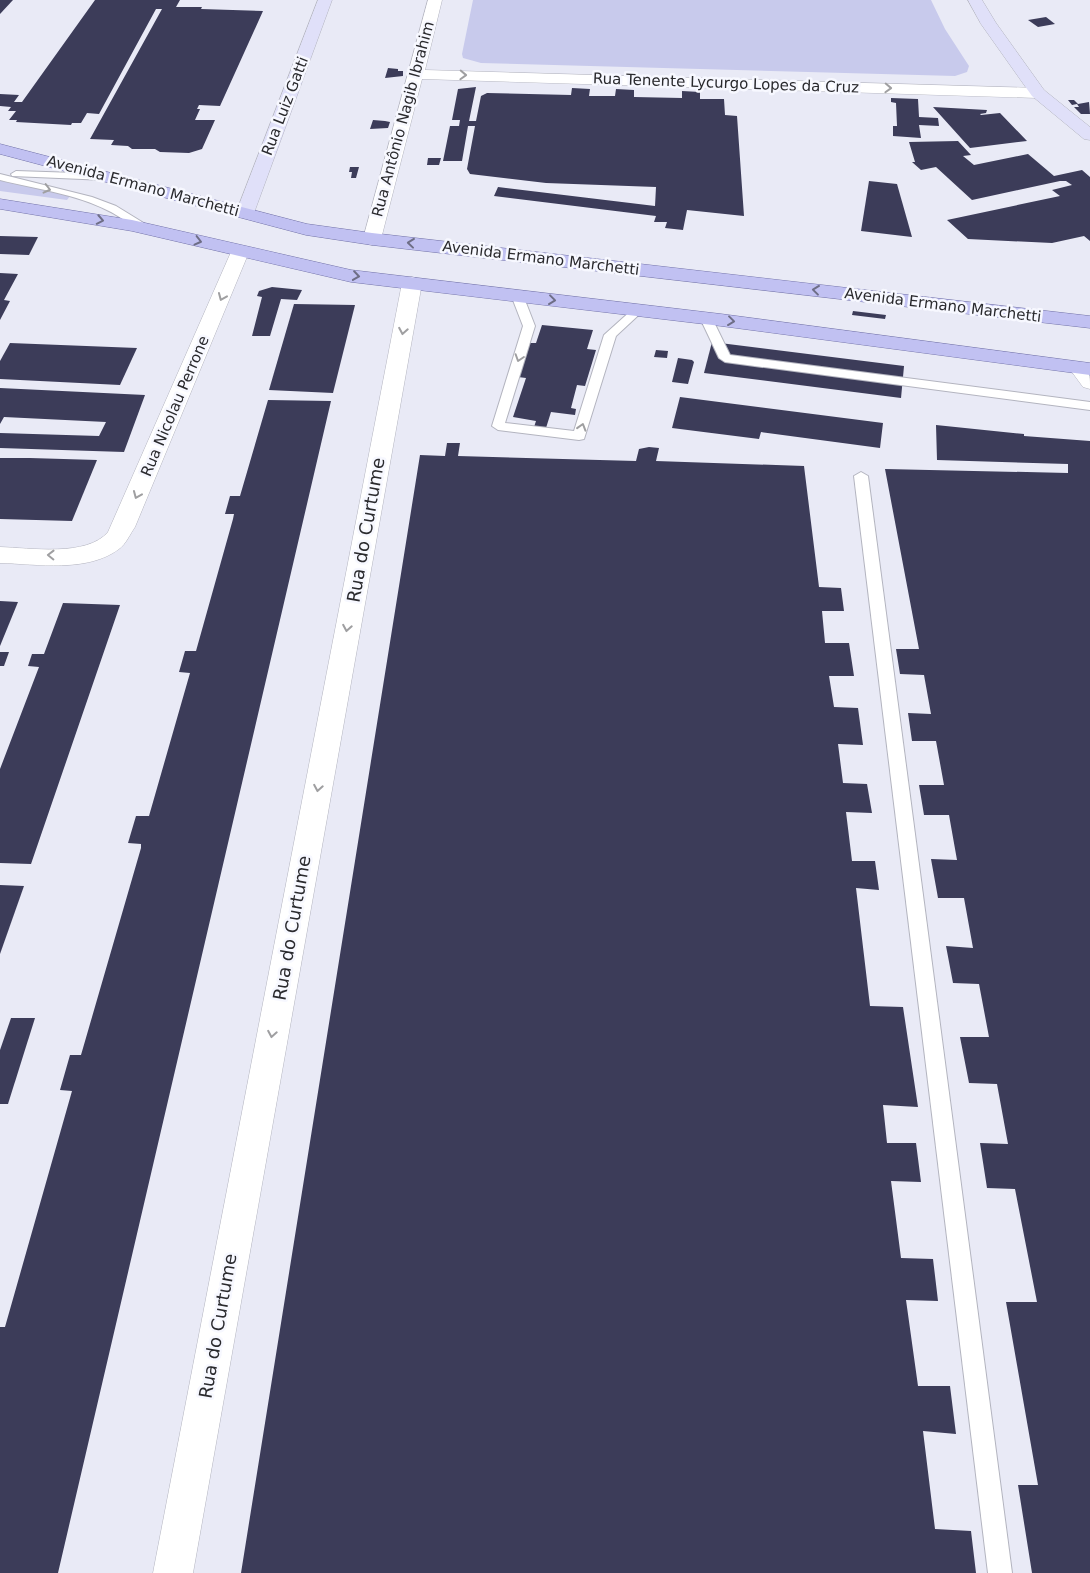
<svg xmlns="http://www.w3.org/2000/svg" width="1090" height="1573" font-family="'DejaVu Sans',sans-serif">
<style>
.green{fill:#c8caec}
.building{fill:#3c3c59}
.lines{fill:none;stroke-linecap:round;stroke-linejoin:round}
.lane-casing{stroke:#b3b4bf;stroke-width:2}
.street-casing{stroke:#b3b4bf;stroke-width:1}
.secondary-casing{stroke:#b3b4bf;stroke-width:1}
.primary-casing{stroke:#7272a8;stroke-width:1}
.lane{fill:#fff;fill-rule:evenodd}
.street{fill:#fff;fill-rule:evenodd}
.secondary{fill:#e0e0f9;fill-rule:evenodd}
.primary{fill:#c1c1f2;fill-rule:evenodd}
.oneway{stroke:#9f9fa1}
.oneway2{stroke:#6e6e86}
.labels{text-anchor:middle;stroke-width:5;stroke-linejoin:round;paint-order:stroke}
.far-street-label{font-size:15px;fill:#2a2a2e;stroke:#f7f8ff}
.street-label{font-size:18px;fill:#2a2a2e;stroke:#f7f8ff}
</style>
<rect width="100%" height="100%" fill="#e9eaf6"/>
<g class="green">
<path d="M 473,0 L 931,0 L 945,29 L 969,66 L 967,72 L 955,76 L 481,63 L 463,58 L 462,54 Z"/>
<path d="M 0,179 L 70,196 L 67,200 L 0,191 Z"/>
</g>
<g class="building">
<path d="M 0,0 L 13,0 L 0,14 Z"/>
<path d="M 95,0 L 180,0 L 176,7 L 202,7 L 201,9 L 263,11 L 220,106 L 199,105 L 197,109 L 200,109 L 195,120 L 215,120 L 202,149 L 189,153 L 160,152 L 155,149 L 132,149 L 128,146 L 111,145 L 114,140 L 90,139 L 162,9 L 156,9 L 99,114 L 87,113 L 81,123 L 72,123 L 71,125 L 16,122 L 17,120 L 9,120 L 16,111 L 8,111 L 11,107 L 0,106 L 0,94 L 19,95 L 14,102 L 22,102 Z"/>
<path d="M 1046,17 L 1055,24 L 1038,27 L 1028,20 Z"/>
<path d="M 388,68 L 398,69 L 398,71 L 403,71 L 403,76 L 385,78 Z"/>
<path d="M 476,87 L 469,121 L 476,121 L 481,96 L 487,93 L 571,95 L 572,88 L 590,89 L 589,96 L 615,96 L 616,89 L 634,90 L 634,97 L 682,98 L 682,91 L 700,92 L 700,99 L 724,99 L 725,115 L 737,116 L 744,216 L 687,210 L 683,230 L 665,228 L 667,222 L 654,222 L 656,216 L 494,196 L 498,187 L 655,206 L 656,187 L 546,183 L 470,174 L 467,169 L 475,126 L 468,126 L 462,161 L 443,161 L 450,126 L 459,126 L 460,120 L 452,120 L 458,89 Z"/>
<path d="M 891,98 L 918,99 L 919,117 L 938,118 L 939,126 L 919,125 L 921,138 L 893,136 L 893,126 L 897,126 L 896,103 L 891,102 Z"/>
<path d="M 1068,100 L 1074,100 L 1078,104 L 1089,102 L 1090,114 L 1081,114 L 1074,107 L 1079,107 L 1077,104 L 1072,105 Z"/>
<path d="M 933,107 L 987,110 L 986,113 L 980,114 L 981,115 L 1000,113 L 1027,141 L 970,148 Z"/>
<path d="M 373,120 L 385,121 L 390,122 L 388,128 L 370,129 Z"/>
<path d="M 958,141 L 971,155 L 963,156 L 974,165 L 1028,154 L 1054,176 L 1082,170 L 1090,177 L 1090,241 L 1084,236 L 1052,243 L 968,239 L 947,220 L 1060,196 L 1052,190 L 1072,185 L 1066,181 L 1060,181 L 972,200 L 936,167 L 921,170 L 912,162 L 915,162 L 909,142 Z"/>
<path d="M 428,158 L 441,158 L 439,165 L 427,165 Z"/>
<path d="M 350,167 L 359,167 L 356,178 L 351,178 L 352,172 L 349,172 Z"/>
<path d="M 869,181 L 897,184 L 912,237 L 861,231 Z"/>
<path d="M 0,236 L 38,237 L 29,255 L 0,254 Z"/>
<path d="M 0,273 L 18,274 L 4,300 L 10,301 L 0,320 Z"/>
<path d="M 272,287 L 302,290 L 297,300 L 281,299 L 270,336 L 252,336 L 262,297 L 257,296 L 259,291 Z"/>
<path d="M 294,304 L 355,305 L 333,393 L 269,390 Z"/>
<path d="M 853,311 L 886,315 L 885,319 L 852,315 Z"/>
<path d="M 542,325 L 593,330 L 587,349 L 596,350 L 585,386 L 577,385 L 571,408 L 576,409 L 575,415 L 551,412 L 546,428 L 534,427 L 536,421 L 513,417 L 526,378 L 518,377 L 530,343 L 536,343 Z"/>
<path d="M 712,342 L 904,366 L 901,398 L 704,373 Z"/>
<path d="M 10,343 L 137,348 L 120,385 L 0,379 L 0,361 Z"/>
<path d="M 656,350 L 668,351 L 667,358 L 654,357 Z"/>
<path d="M 678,358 L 692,360 L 694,362 L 688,384 L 672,382 Z"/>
<path d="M 0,388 L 145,395 L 124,452 L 0,448 L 0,433 L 99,436 L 106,422 L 4,417 L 0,424 Z"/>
<path d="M 680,397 L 883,423 L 880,448 L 761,432 L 759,439 L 672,428 Z"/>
<path d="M 268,400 L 331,401 L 58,1573 L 0,1573 L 0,1327 L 5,1327 L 72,1091 L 60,1090 L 70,1055 L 81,1055 L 141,848 L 141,844 L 128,843 L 136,816 L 149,816 L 190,673 L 179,672 L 185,651 L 196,651 L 233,519 L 234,514 L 225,514 L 230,496 L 240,496 Z"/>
<path d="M 936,425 L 1024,434 L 1024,436 L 1090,441 L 1090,1573 L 1032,1573 L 1018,1485 L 1038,1485 L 1006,1302 L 1037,1302 L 1015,1189 L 987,1188 L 980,1143 L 1008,1144 L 997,1084 L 969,1083 L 960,1037 L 989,1037 L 979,984 L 953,983 L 946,946 L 973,948 L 964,898 L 938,898 L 931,859 L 957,860 L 949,815 L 924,815 L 919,785 L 944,785 L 936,741 L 912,741 L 908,713 L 931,714 L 924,675 L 900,674 L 896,649 L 919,649 L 885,469 L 1068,473 L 1068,464 L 937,460 Z"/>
<path d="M 447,443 L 460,443 L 458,456 L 636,461 L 639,449 L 649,447 L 659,448 L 656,461 L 804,466 L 819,587 L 841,588 L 844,611 L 822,611 L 825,643 L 849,643 L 854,676 L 829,676 L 834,707 L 858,708 L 863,745 L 838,744 L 843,783 L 867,784 L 872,813 L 846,812 L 852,861 L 875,861 L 879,890 L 856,888 L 870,1006 L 903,1007 L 918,1107 L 883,1105 L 887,1143 L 916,1143 L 921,1182 L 891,1181 L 901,1258 L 933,1259 L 938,1301 L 906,1300 L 918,1386 L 950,1386 L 956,1434 L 923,1431 L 935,1529 L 971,1531 L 976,1573 L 241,1573 L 420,455 L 445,456 Z"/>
<path d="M 0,458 L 30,458 L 97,460 L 72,521 L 0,519 Z"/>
<path d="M 0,601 L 18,602 L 0,646 Z"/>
<path d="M 63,603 L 120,605 L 31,864 L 0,863 L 0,769 L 39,667 L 28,666 L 32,654 L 44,654 Z"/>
<path d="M 0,652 L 9,652 L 4,666 L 0,666 Z"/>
<path d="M 0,885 L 24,886 L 0,954 Z"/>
<path d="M 11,1018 L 35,1018 L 8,1104 L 0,1104 L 0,1050 Z"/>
</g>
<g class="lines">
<g class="lane-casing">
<g id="lane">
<path d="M 16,171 L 106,174 L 111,177 L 106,180 L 12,176 L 11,174 Z"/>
<path d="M 0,174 L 92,197 L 116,206 L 155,230 L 154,232 C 143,235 120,216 109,211 C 76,194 36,189 0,180 Z"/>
<path d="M 517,292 L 523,295 L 535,326 L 505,423 L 574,431 L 604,335 L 634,308 L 638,307 L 644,310 L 616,336 L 584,439 L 579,440 L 498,430 L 492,426 L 523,326 L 511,295 Z"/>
<path d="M 706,314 L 712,318 L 730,355 L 1090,402 L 1090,410 L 725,362 L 719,358 L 700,318 Z"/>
<path d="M 861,472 L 868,476 L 1012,1573 L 988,1573 L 854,476 Z"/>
</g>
</g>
<g class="street-casing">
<g id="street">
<path d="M 428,0 L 442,0 L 425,70 L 1038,88 L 1044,90 L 1046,93 L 1044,96 L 1038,98 L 422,79 L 381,239 L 379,243 L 372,245 L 365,243 L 363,239 Z"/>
<path d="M 240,246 L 247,248 L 249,252 L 135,527 C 130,534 126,544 119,549 C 87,573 37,564 0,563 L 0,547 C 30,548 87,557 108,532 L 231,252 L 233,248 Z"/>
<path d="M 412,277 L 419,279 L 422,283 L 193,1573 L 153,1573 L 402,283 L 405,279 Z"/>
<path d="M 1079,362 C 1090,365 1090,377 1090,389 L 1083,387 L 1069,368 L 1072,364 Z"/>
</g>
</g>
<g class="secondary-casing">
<g id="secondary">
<path d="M 318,0 L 332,0 L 254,213 L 251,217 L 245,218 L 239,217 L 236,213 Z"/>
<path d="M 968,0 L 982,0 L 996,23 L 1044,90 L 1090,127 L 1090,140 L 1084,139 L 1032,96 L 981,24 Z"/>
</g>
</g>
<g class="primary-casing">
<g id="primary">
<path d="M 0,144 L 307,224 L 372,233 L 1090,316 L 1090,328 L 372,245 L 306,235 L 0,154 Z"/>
<path d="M 0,199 L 132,220 L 351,270 L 721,314 L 1090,363 L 1090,375 L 721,326 L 351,282 L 132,231 L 0,209 Z"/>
</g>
</g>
<use href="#lane" class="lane"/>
<use href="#street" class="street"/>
<use href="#secondary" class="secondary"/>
<use href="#primary" class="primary"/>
</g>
<defs><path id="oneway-chevron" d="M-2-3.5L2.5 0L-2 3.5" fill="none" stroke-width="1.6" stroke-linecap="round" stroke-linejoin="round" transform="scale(1.25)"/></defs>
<g class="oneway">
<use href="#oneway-chevron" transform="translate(463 75) rotate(2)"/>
<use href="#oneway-chevron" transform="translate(888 88) rotate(2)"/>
<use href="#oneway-chevron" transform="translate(47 189) rotate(14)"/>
<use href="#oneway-chevron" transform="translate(222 297) rotate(113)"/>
<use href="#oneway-chevron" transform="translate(403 331) rotate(100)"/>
<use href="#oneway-chevron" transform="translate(519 358) rotate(108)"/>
<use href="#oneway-chevron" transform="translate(582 427) rotate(-73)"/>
<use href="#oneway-chevron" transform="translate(137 495) rotate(113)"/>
<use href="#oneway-chevron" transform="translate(51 555) rotate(-179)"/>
<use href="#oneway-chevron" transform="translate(347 628) rotate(100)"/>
<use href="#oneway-chevron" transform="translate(318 788) rotate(100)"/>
<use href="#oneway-chevron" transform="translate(272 1034) rotate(100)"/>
</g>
<g class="oneway2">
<use href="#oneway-chevron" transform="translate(100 220) rotate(11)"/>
<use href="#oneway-chevron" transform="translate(198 241) rotate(14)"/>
<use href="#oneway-chevron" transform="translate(411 243) rotate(-174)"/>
<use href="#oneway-chevron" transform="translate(356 276) rotate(8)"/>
<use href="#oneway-chevron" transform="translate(816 290) rotate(-173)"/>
<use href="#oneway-chevron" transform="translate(552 300) rotate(7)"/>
<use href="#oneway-chevron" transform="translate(731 321) rotate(7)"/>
</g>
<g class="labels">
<g class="far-street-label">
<text transform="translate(726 83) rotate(2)" y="5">Rua Tenente Lycurgo Lopes da Cruz</text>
<text transform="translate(285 106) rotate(-69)" y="5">Rua Luiz Gatti</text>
<text transform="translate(403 119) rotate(-75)" y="5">Rua Antônio Nagib Ibrahim</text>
<text transform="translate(143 186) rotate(15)" y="5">Avenida Ermano Marchetti</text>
<text transform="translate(541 258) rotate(7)" y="5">Avenida Ermano Marchetti</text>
<text transform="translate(943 305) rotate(7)" y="5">Avenida Ermano Marchetti</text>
<text transform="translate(175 406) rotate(-67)" y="5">Rua Nicolau Perrone</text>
</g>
<g class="street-label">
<text transform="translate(366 530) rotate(-80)" y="6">Rua do Curtume</text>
<text transform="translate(292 928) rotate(-80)" y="6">Rua do Curtume</text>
<text transform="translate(218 1326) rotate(-80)" y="6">Rua do Curtume</text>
</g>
</g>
</svg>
